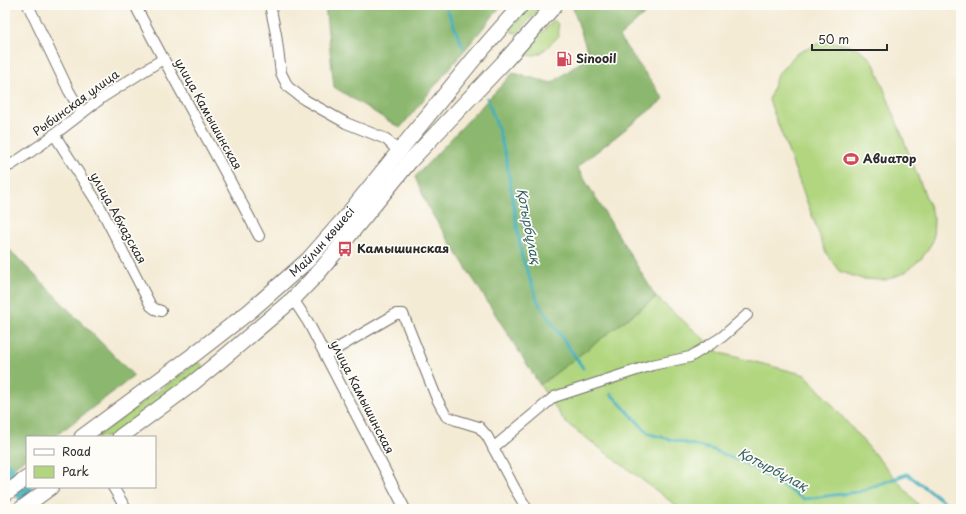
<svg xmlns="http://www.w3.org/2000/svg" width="966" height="514" font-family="'Playpen Sans',sans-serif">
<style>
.green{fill:#b1d67f;stroke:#6e8055}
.forest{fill:#8cb76e;stroke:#5c714c}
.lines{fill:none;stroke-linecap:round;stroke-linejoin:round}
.stream{stroke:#40afbc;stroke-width:3}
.river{stroke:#40afbc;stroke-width:18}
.street-casing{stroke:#716e66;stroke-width:12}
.secondary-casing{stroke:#716e66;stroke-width:17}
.street{stroke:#fff;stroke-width:10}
.secondary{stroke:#fff;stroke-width:15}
.labels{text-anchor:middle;stroke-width:3.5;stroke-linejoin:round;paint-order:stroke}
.poi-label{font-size:12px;font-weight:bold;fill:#2b2b2b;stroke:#fdfcf7;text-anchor:start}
.street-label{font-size:12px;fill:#2b2b2b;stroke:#fdfcf7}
.water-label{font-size:13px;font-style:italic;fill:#336065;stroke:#fdfcf7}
</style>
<rect width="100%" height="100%" fill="#fdfcf7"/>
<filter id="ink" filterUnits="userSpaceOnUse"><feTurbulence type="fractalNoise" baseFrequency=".025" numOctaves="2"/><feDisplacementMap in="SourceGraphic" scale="8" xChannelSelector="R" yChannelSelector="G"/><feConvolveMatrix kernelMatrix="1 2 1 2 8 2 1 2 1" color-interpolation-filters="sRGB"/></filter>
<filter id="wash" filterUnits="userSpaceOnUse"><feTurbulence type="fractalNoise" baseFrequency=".012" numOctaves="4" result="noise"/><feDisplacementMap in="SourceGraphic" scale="16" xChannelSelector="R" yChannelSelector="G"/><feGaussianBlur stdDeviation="0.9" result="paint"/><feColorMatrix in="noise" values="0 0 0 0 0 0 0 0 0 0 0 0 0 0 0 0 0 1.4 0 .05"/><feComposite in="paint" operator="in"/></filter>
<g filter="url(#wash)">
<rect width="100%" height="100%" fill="#f4ebd5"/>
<g class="green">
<path d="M 531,5 L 543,5 L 517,33 L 512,32 L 511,29 Z"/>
<path d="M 554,20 L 558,24 L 559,36 L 541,53 L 531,56 L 524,52 Z"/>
<path d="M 819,43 L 838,43 L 858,48 L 873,61 L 934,218 L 933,241 L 922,258 L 904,273 L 886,280 L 862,279 L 839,271 L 826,253 L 769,100 L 777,75 L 796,54 Z"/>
<path d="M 656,297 L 720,353 L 806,375 L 922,509 L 681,509 L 565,422 L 540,385 Z"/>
<path d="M 198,362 C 201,364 204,365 204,370 L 112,437 L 96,437 Z"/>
</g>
<g class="forest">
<path d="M 325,5 L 502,5 L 400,128 L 334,87 Z"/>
<path d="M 572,5 L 655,5 L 619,37 L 664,99 L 577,167 L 656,297 L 540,385 L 429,209 L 415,177 L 513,73 L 552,83 L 589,56 Z"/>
<path d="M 5,245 L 134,376 L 54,437 L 27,437 L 27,457 L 5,474 Z"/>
</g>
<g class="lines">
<g class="stream">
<path d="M 445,5 L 463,47"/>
<path d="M 487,98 L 498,128 L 506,158 L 522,257 L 539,304 L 583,368"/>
<path d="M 611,394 L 649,434 L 714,450 L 754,468 L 804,499 L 858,492 L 907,474 L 954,509"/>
</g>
<path class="river" d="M 5,470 L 38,509"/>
</g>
</g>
<g filter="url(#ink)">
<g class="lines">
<g class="street-casing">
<g id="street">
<path d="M 28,5 L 69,91 L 82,113"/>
<path d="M 135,5 C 175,83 219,158 259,236"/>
<path d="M 270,5 L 276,34 L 281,73 L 288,87 L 305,100 L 346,123 L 386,139 L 398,151"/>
<path d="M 54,134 L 100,207 L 151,306 L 155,309 L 161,311"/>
<path d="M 5,167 L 11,165 L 42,144 L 103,97 L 163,59"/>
<path d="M 293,299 L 308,322 L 405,509"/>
<path d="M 326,355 L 396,314 L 403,314 L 437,399 L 446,416 L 456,420 L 479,427 L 487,436 L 515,489 L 527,509"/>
<path d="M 493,448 L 554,397 L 652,365 L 690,357 L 722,337 L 747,315"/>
<path d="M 113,487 L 126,509"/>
</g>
</g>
<g class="secondary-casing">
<g id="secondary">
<path id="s1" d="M 82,437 L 192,356 L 250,311 L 308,260 L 344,219 L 473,60 L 521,5"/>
<path d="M 120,437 L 188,387 L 221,360 L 293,299 L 319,272 L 410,161 L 504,62 L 555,5"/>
<path d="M 5,494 L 27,478"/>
<path d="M 21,509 L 51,487"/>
</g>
</g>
<use href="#street" class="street"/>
<use href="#secondary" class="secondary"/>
</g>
</g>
<defs>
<g id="fuel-bare" transform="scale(1.2)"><path d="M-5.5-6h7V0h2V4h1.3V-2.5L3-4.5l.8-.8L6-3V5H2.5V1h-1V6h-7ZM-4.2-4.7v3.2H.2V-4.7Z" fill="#d1495b" stroke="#fdfcf7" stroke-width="2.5" paint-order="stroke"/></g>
<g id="stadium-bare" transform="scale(1.2)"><path d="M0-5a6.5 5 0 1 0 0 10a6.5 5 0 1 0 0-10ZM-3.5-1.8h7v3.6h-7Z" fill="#d1495b" stroke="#fdfcf7" stroke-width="2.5" paint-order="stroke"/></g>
<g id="bus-bare" transform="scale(1.2)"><path d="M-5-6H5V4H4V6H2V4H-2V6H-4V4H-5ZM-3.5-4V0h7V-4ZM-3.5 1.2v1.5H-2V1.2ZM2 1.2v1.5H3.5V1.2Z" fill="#d1495b" stroke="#fdfcf7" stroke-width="2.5" paint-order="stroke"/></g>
</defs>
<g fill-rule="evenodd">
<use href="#fuel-bare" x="564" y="59"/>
<use href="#stadium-bare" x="851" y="159"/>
<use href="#bus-bare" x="345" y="249"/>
</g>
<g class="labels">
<g class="poi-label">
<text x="576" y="63">Sinooil</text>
<text x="863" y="163">Авиатор</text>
<text x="357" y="253">Камышинская</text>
</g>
<g class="street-label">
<text transform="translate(76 103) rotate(-36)" y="4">Рыбинская улица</text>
<text transform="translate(208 114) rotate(61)" y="4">улица Камышинская</text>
<text transform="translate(118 218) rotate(61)" y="4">улица Абхазская</text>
<text dy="4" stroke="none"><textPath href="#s1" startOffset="310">Майлин көшесі</textPath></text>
<text transform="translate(362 397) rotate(63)" y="4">улица Камышинская</text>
</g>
<g class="water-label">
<text transform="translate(529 226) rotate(79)" y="5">Қотырбұлақ</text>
<text transform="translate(773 469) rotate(28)" y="5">Қотырбұлақ</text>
</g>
</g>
<rect width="966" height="514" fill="none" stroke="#fdfcf7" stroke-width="20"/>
<rect x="26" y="436" width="130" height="52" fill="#fdfcf7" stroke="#a9a8a5"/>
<rect x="34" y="449" width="20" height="6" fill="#ffffff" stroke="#a9a8a5"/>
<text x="62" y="456" font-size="12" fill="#2b2b2b">Road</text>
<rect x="34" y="466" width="20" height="12" fill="#b1d67f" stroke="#a9a8a5"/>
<text x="62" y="476" font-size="12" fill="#2b2b2b">Park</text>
<path d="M812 44v6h75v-6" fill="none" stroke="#2b2b2b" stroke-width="2"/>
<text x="818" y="44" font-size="12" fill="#2b2b2b" stroke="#fdfcf7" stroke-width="3" paint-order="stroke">50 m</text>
</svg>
